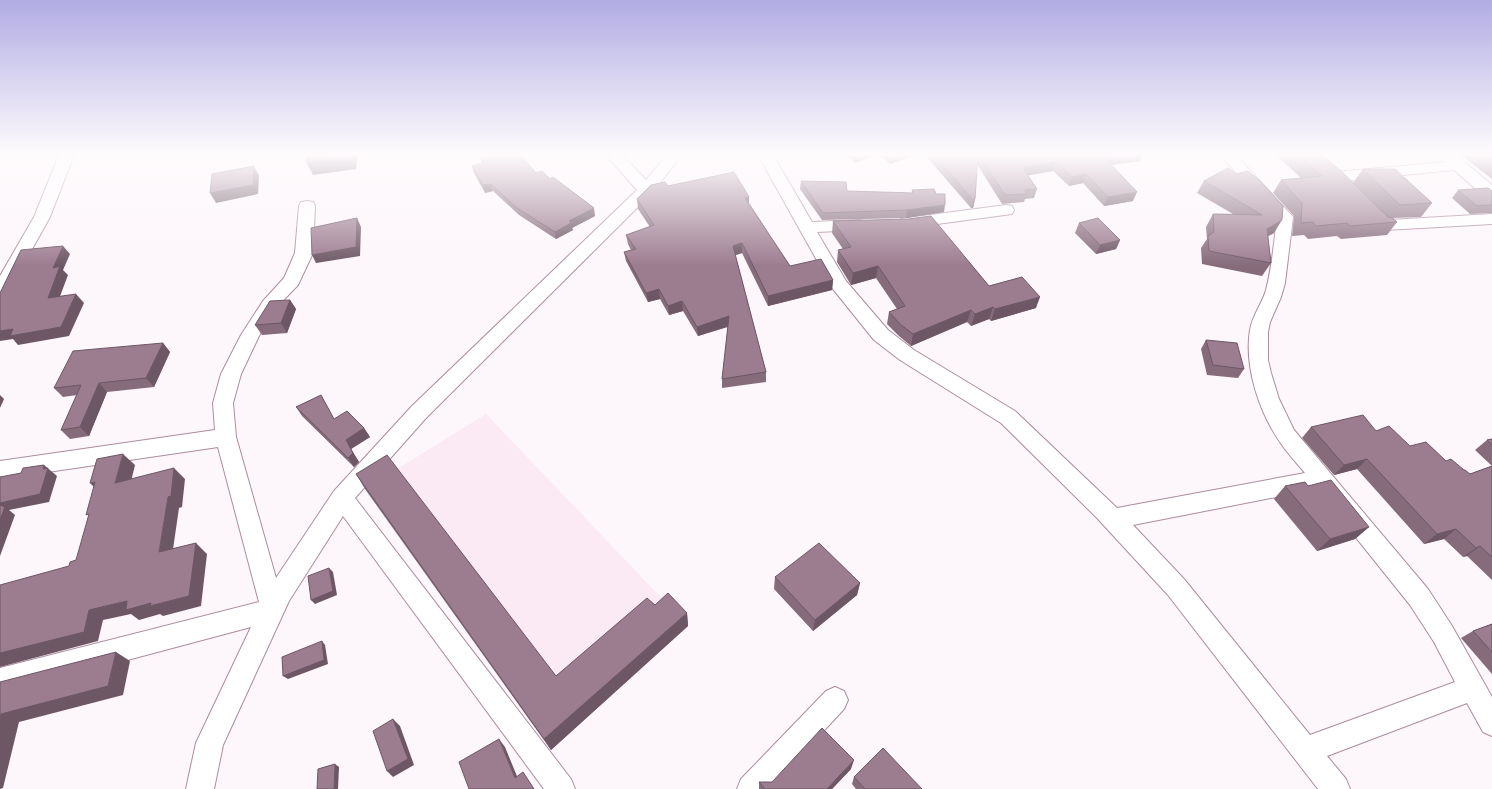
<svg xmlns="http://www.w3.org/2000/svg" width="1492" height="789" font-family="Overpass,sans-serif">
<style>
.built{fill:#fbe9f3}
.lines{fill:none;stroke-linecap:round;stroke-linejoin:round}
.minor-casing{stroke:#ad8c9f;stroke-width:2}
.tertiary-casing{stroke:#ad8c9f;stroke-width:2}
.minor{fill:#fff;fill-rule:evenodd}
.tertiary{fill:#fff;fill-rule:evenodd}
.wall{fill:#866b7b}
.shaded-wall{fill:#6d5764}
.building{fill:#9c7c8f;stroke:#6d5764}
</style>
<rect width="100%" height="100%" fill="#fdf6fa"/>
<path class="built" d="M 486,414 L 688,626 L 551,750 L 365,489 Z"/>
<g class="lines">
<g class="minor-casing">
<g id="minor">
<path d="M 59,155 L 74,155 L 50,217 L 6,296 L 0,298 L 0,276 L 34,217 Z"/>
<path d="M 606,155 L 622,155 L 646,180 L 667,155 L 682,155 L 652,193 L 426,418 L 355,498 L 571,779 L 575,789 L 544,789 L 343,516 L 289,601 L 223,745 L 214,789 L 186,789 L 196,743 L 251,627 L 0,694 L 0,668 L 259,602 L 218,447 L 0,479 L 0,461 L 215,430 L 213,403 L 221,374 L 241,335 L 263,301 L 284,278 L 295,253 L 299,206 L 301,202 L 307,201 L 313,202 L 315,206 L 313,253 L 298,285 L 275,309 L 259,336 L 241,374 L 233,403 L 236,437 L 276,578 L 334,491 L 412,406 L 637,190 Z"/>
<path d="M 758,155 L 773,155 L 812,222 L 859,220 L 865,221 L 867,225 L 865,229 L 859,230 L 817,232 L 846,281 L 888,330 L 914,350 L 1015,411 L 1117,508 L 1305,473 C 1297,463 1287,453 1280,442 C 1259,412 1244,366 1250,330 C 1252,316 1262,304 1266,290 C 1272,267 1274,242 1277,218 L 1220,155 L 1236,155 L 1293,217 L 1285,283 L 1281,297 L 1270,322 L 1268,332 L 1268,360 L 1271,373 L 1279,399 L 1294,430 L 1428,589 L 1452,626 L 1492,697 L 1492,736 L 1483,732 L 1467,703 L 1327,756 L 1346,779 L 1350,789 L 1318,789 L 1168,595 L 1097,518 L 1001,423 L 900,360 L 874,340 L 833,289 ZM 1317,489 L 1410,605 L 1434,642 L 1455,682 L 1310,735 L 1184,579 L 1133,525 Z"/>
<path d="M 1458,161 L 1463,163 L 1466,166 L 1463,169 L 1335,182 L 1330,180 L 1327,177 L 1330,174 L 1335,172 Z"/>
<path d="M 1006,205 L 1012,206 L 1014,210 L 1012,214 L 907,228 L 901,227 L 899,223 L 901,219 L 907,218 Z"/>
<path d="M 1373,209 L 1379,210 L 1389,220 L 1492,214 L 1492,224 L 1385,230 L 1379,229 L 1365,214 L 1367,210 Z"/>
<path d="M 835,687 L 844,691 L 848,700 L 844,709 L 770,789 L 737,789 L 741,779 L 826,691 Z"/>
</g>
</g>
<g class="tertiary-casing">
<path id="tertiary" d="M 1437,155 L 1456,155 L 1492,185 L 1492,199 L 1486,198 Z"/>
</g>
<use href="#minor" class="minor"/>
<use href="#tertiary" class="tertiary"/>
</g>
<g class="wall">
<path d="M 845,155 L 875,155 L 855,163 Z"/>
<path d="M 880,155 L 915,155 L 890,164 Z"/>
<path d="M 925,155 L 1142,155 L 1140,161 L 1111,165 L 1133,201 L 1104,206 L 1083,183 L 1069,186 L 1053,171 L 1028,175 L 1037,189 L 1034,198 L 1025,199 L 1024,202 L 1002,204 L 977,164 L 975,199 L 973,208 L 971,208 Z"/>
<path d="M 1276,155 L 1322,155 L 1353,183 L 1363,169 L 1432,203 L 1421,217 L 1393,218 L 1397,222 L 1387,235 L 1341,239 L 1337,236 L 1308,239 L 1304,235 L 1292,236 L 1294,216 L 1273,193 L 1281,180 L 1301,178 Z"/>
<path d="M 1461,155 L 1492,155 L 1492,179 Z"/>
<path d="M 472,166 L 536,173 L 550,179 L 595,216 L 572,228 L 573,230 L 556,239 L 519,215 L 493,191 L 485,193 L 474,173 Z"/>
<path d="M 1236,174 L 1274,233 L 1268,236 L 1271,263 L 1262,276 L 1202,264 L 1201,248 L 1207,239 L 1206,227 L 1213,214 L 1233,214 L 1197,193 L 1204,181 Z"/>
<path d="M 801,181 L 847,191 L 912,193 L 912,190 L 944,212 L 906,218 L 822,220 L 800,189 Z"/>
<path d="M 668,186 L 749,203 L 790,266 L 833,280 L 832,290 L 768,306 L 742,253 L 735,255 L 766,372 L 766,382 L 722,388 L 722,379 L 728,327 L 698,336 L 683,311 L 669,315 L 660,299 L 648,302 L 626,261 L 624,252 L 631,250 L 628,244 L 626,235 L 650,227 L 638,209 L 637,199 Z"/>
<path d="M 1458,190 L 1492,191 L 1492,213 L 1470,214 L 1452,198 Z"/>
<path d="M 833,221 L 989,286 L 1036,308 L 991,321 L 989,319 L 971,326 L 967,322 L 911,346 L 899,336 L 887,324 L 889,312 L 897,309 L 876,278 L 851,285 L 837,262 L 838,250 L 843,249 L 832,233 Z"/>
<path d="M 1079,223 L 1120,240 L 1116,249 L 1096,254 L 1075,233 Z"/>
<path d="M 290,300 L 296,309 L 287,333 L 262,335 L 255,325 Z"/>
<path d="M 1206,340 L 1244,369 L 1238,378 L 1207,375 L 1201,349 Z"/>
<path d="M 163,343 L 170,352 L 154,387 L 107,392 L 89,436 L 70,439 L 61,430 L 77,395 L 63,397 L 54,388 Z"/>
<path d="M 321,395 L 334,419 L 364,428 L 370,437 L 351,449 L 359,462 L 354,467 L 302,416 L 296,407 Z"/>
<path d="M 1311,427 L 1376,431 L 1410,446 L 1446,461 L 1470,474 L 1492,466 L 1475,450 L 1487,440 L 1492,439 L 1492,580 L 1467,556 L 1463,557 L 1444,539 L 1424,544 L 1357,469 L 1334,475 L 1302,438 Z"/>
<path d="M 356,474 L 556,676 L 655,605 L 687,613 L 688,626 L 551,750 L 365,489 Z"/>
<path d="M 1285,486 L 1308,486 L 1369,527 L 1355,539 L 1317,551 L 1274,499 Z"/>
<path d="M 775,577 L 860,583 L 857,595 L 813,631 L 774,589 Z"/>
<path d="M 1492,624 L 1492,674 L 1461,638 L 1473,631 Z"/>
<path d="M 851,769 L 832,789 L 759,789 L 759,782 L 772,782 Z"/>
<path d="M 854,777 L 922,789 L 856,789 L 852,784 Z"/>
</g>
<g class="shaded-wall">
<path d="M 350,155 L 358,155 L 356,169 L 313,175 L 306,162 Z"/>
<path d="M 856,155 L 875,155 L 855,163 Z"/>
<path d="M 892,155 L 915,155 L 890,164 L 891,156 Z"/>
<path d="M 1123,155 L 1142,155 L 1140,161 L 1101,166 L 1105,158 Z"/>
<path d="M 1056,162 L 1053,171 L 1020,177 L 1023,168 Z"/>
<path d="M 254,166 L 259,176 L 258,194 L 216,203 L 210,193 Z"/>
<path d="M 1086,174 L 1083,183 L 1069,186 L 1072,177 Z"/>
<path d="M 491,184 L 493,191 L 485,193 L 483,185 Z"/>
<path d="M 1137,192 L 1133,201 L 1104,206 L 1108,197 Z"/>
<path d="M 749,197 L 749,207 L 745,198 Z"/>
<path d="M 975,199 L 973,208 L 971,208 L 973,200 Z"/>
<path d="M 945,205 L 944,212 L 906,218 L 907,210 Z"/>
<path d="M 594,208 L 595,216 L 572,228 L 573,230 L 556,239 L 555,232 L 569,221 Z"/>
<path d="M 357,218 L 361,227 L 360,256 L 316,263 L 312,255 Z"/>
<path d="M 1282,220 L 1274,233 L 1259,241 L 1267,229 Z"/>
<path d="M 1120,240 L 1116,249 L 1096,254 L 1100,245 Z"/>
<path d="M 742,243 L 742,253 L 733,256 L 733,246 Z"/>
<path d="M 63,246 L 70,254 L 63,270 L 68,275 L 56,307 L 48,298 L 53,268 Z"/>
<path d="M 878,266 L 876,278 L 851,285 L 853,273 Z"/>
<path d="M 833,280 L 832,290 L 768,306 L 768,296 Z"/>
<path d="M 659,289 L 660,299 L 648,302 L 646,293 Z"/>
<path d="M 76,294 L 84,303 L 69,336 L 18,345 L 13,339 L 0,341 L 0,331 Z"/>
<path d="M 1040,297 L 1036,308 L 991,321 L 995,309 Z"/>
<path d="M 290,300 L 296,309 L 287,333 L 281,323 Z"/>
<path d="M 682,301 L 683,311 L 669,315 L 668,306 Z"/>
<path d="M 993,307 L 989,319 L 971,326 L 975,314 Z"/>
<path d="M 971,310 L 967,322 L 911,346 L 913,334 Z"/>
<path d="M 729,316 L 729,326 L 698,336 L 697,327 Z"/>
<path d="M 163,343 L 170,352 L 154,387 L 146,378 Z"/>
<path d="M 99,383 L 107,392 L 89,436 L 80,427 Z"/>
<path d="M 0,395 L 4,399 L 0,408 Z"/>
<path d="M 364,428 L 370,437 L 351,449 L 359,462 L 354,467 L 348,458 L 346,440 Z"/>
<path d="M 123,454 L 135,465 L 128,494 L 115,483 Z"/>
<path d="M 1367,459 L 1357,469 L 1334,475 L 1344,465 Z"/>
<path d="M 44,465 L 57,476 L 49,502 L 9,510 L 15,515 L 0,556 L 0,500 L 43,469 Z"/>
<path d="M 174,468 L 185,479 L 182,507 L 179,508 L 171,563 L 159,552 L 168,497 Z"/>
<path d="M 95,482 L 102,495 L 90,483 Z"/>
<path d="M 1369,527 L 1355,539 L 1317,551 L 1330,539 Z"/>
<path d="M 1456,529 L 1444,539 L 1424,544 L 1437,534 Z"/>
<path d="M 196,543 L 207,554 L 201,606 L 163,616 L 160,614 L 139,620 L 131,614 L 103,620 L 98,641 L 0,667 L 0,653 L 89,610 Z"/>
<path d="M 1480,546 L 1467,556 L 1463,557 L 1476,548 Z"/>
<path d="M 329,568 L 333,572 L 337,595 L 315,604 L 311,600 Z"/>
<path d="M 860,583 L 857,595 L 813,631 L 815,620 Z"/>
<path d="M 687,613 L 688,626 L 551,750 L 544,739 Z"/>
<path d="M 322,641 L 325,645 L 328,664 L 288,679 L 283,676 Z"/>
<path d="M 116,652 L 130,661 L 123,695 L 19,722 L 3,788 L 0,789 L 0,719 L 1,714 Z"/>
<path d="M 393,719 L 400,726 L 414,765 L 393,777 L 387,771 Z"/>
<path d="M 499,739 L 505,747 L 521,786 L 515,778 Z"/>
<path d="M 854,760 L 851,769 L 832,789 L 827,789 Z"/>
<path d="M 335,764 L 339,767 L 338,789 L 334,789 Z"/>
</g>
<g class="building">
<path d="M 307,155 L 350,155 L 306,162 Z"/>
<path d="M 485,155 L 521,155 L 536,173 L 542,171 L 550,179 L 553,177 L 594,208 L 569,221 L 571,223 L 555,232 L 517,208 L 491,184 L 483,185 L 472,166 L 482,163 L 481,156 Z"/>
<path d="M 934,155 L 978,155 L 975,199 L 973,200 Z"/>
<path d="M 979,155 L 1123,155 L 1105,158 L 1137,192 L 1108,197 L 1086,174 L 1072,177 L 1056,162 L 1023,168 L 1037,189 L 1025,190 L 1027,194 L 1005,195 Z"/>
<path d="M 1298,155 L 1322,155 L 1342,172 L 1388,217 L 1392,218 L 1397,222 L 1350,226 L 1347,223 L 1316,226 L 1313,222 L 1301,223 L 1302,203 L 1281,180 L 1322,176 Z"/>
<path d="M 1478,155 L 1492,155 L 1492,166 Z"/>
<path d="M 254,166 L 253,185 L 210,193 L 212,174 Z"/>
<path d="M 1228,168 L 1236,174 L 1248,171 L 1260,181 L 1283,206 L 1282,220 L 1267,229 L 1271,263 L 1209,251 L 1208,236 L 1214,232 L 1213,214 L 1262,215 L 1204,181 Z"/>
<path d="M 1363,169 L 1395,169 L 1432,203 L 1400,205 Z"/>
<path d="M 734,172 L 749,197 L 745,198 L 790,266 L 821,259 L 833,280 L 768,296 L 742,243 L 733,246 L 766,372 L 722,379 L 729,316 L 697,327 L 682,301 L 668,306 L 659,289 L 646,293 L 624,252 L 636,249 L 626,235 L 654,225 L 637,199 L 651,185 L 665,182 L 668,186 Z"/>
<path d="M 801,181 L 846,182 L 847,191 L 913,193 L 912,190 L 934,189 L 936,194 L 945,194 L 945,205 L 907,210 L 823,213 Z"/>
<path d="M 1488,188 L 1492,191 L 1492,205 L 1477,206 L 1458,190 Z"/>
<path d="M 931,216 L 989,286 L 1022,277 L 1040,297 L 995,309 L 993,307 L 975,314 L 971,310 L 913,334 L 901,325 L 889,312 L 905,306 L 878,266 L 853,273 L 838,250 L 851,247 L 833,221 L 908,219 Z"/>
<path d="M 357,218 L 356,247 L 312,255 L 311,228 Z"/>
<path d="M 1098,218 L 1120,240 L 1100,245 L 1079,223 Z"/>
<path d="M 63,246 L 53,268 L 60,266 L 48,298 L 76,294 L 61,327 L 10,336 L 13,329 L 0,331 L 0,293 L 21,250 Z"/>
<path d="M 290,300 L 281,323 L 255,325 L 270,301 Z"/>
<path d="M 1206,340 L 1237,343 L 1244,369 L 1213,365 Z"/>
<path d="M 163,343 L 146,378 L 99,383 L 80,427 L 61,430 L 81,385 L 54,388 L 73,351 Z"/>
<path d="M 321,395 L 334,419 L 347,411 L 364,428 L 346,440 L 353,453 L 348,458 L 296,407 Z"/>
<path d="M 1363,415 L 1376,431 L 1389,426 L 1410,446 L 1426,442 L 1446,461 L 1451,459 L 1464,470 L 1465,470 L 1470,474 L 1492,466 L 1492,557 L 1480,546 L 1476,548 L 1456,529 L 1437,534 L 1367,459 L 1344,465 L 1311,427 Z"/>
<path d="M 1492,439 L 1492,445 L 1487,440 Z"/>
<path d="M 123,454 L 115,483 L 174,468 L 171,496 L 168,497 L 159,552 L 196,543 L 189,596 L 150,606 L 151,603 L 126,610 L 127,601 L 89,610 L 84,632 L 0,653 L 0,585 L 69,566 L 70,562 L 76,560 L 89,514 L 86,515 L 95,482 L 90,483 L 97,459 Z"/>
<path d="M 387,455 L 556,676 L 647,598 L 655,605 L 668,593 L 687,613 L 544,739 L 356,474 Z"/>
<path d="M 44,465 L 43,469 L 48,468 L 40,494 L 0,503 L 0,477 L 21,473 L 23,468 Z"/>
<path d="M 1331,480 L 1369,527 L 1330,539 L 1285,486 L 1305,482 L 1308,486 Z"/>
<path d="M 0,505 L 5,507 L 0,520 Z"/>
<path d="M 819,543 L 860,583 L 815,620 L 775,577 Z"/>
<path d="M 329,568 L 333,591 L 311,600 L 308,576 Z"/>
<path d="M 1492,624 L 1492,652 L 1473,631 Z"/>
<path d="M 322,641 L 324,660 L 283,676 L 282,657 Z"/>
<path d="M 116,652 L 108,686 L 1,714 L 0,719 L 0,682 Z"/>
<path d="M 393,719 L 408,759 L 387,771 L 373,731 Z"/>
<path d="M 822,728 L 854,760 L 827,789 L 765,789 L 759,782 L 772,782 Z"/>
<path d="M 499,739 L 515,778 L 523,772 L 534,789 L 469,789 L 459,762 Z"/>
<path d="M 883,748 L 922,789 L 865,789 L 854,777 Z"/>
<path d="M 335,764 L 334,789 L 317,789 L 318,769 Z"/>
</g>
<linearGradient id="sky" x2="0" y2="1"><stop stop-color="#b1ace3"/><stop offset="0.58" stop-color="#fefbfd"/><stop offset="1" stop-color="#fefbfd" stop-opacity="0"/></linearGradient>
<rect width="1492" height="266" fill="url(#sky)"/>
</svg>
